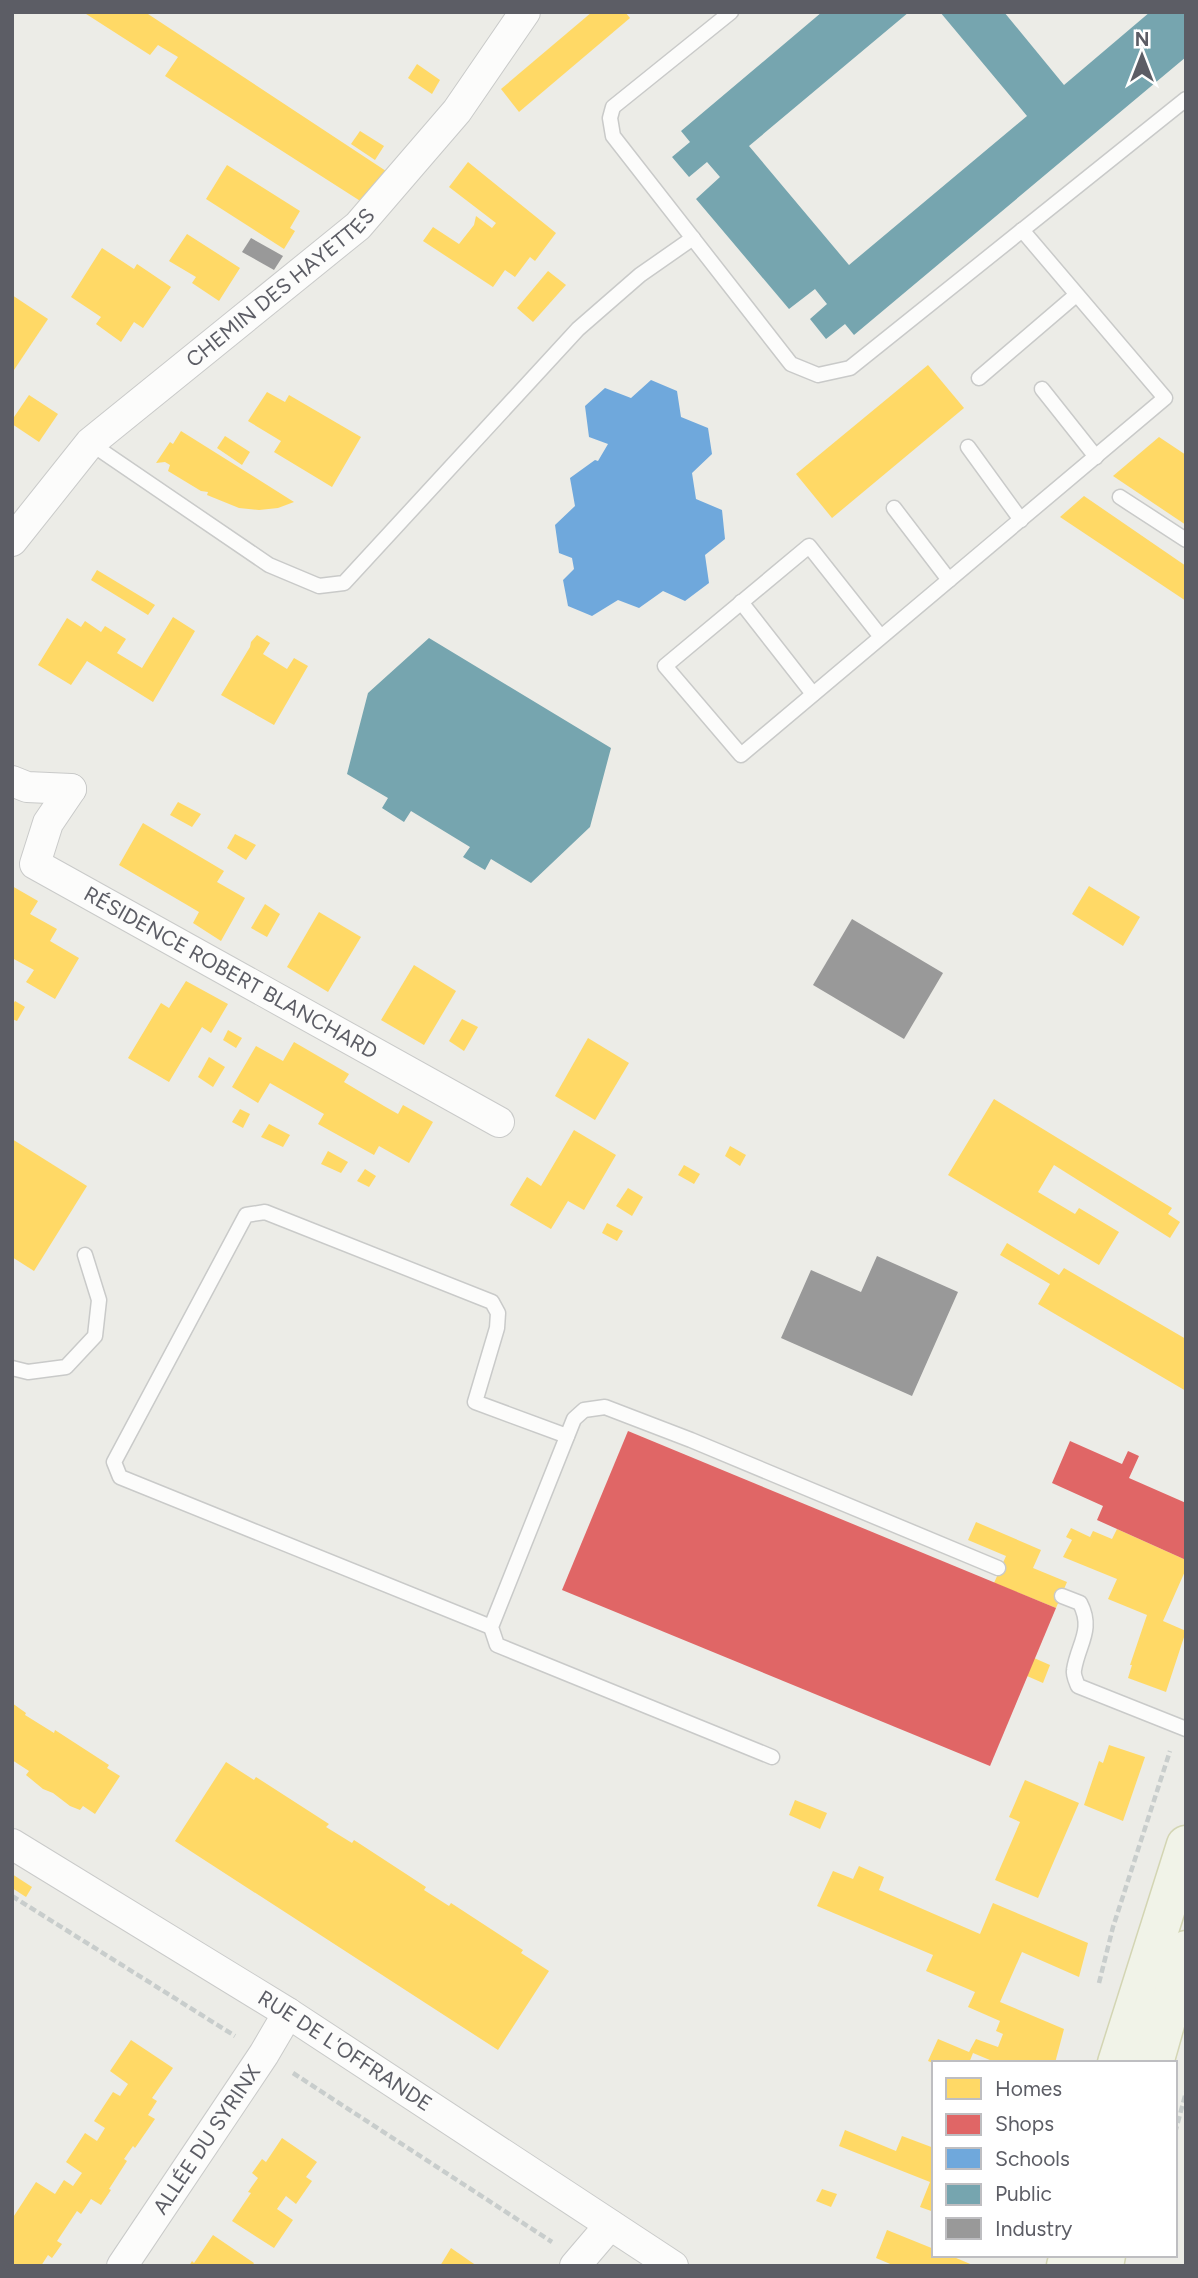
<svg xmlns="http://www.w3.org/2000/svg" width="1198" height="2278" font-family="Figtree,sans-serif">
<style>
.homes{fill:#ffd966}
.shops{fill:#e06666}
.schools{fill:#6fa8dc}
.public{fill:#76a5af}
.industry{fill:#999}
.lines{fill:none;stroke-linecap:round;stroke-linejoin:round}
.lane-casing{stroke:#c9cac9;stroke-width:17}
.street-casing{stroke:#c9cac9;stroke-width:32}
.primary-casing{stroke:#d3d5b3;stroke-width:41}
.path{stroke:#c8cdcc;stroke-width:4.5;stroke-dasharray:7 3.5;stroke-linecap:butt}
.lane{stroke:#fcfcfb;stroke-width:14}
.street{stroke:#fcfcfb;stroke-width:30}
.primary{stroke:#f1f3e8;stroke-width:38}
.labels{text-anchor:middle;stroke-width:7;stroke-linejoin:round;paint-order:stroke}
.street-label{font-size:21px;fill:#5c5d65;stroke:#fff}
</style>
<rect width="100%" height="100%" fill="#ecece7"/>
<g class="homes">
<path d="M 83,12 L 145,12 L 386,171 L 365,204 L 165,76 L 178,57 L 158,45 L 150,55 Z"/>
<path d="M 592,12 L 625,12 L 630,18 L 519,112 L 501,89 Z"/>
<path d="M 417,64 L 440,80 L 432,94 L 408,78 Z"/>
<path d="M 360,131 L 384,146 L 375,160 L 351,144 Z"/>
<path d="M 468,162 L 556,233 L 535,261 L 530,257 L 515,277 L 505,270 L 493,287 L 423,241 L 433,227 L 459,244 L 474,225 L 476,216 L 492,228 L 496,223 L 449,187 Z"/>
<path d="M 227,165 L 300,211 L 290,228 L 295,231 L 284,249 L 206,199 Z"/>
<path d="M 187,234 L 240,268 L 219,301 L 192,283 L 196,277 L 169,261 Z"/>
<path d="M 102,248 L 134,269 L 137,264 L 171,287 L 143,328 L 134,322 L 121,342 L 96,324 L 101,317 L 71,297 Z"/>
<path d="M 548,271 L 566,285 L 533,322 L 517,308 Z"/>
<path d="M 12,295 L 48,319 L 12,373 Z"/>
<path d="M 928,365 L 964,408 L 832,518 L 796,474 Z"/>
<path d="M 267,392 L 285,402 L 289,395 L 361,437 L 332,487 L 274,452 L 281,441 L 248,421 Z"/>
<path d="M 29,395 L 58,414 L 39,442 L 12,424 L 12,420 Z"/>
<path d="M 181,431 L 294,502 L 278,508 L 259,510 L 239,508 L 207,495 L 208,492 L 201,491 L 168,471 L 170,465 L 165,462 L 156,463 L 170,442 L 173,444 Z"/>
<path d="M 225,436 L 250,452 L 242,465 L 217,448 Z"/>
<path d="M 1159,437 L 1186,455 L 1186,525 L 1113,476 Z"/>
<path d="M 1084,496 L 1186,566 L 1186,601 L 1060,517 Z"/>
<path d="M 97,570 L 155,605 L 148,615 L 91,580 Z"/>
<path d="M 173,617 L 195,631 L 153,702 L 87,661 L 71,685 L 38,665 L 67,618 L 81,627 L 85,621 L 101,632 L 105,626 L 126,639 L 117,653 L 142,668 Z"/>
<path d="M 257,635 L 270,643 L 263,654 L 287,669 L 294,658 L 308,666 L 274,725 L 221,695 L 250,647 L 251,642 Z"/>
<path d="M 178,802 L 201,814 L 192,827 L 170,815 Z"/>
<path d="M 143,823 L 224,871 L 217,882 L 245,898 L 221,941 L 193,923 L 199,912 L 119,865 Z"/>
<path d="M 235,834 L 256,845 L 246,860 L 227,848 Z"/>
<path d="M 12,886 L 38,901 L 30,914 L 57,929 L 50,941 L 79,958 L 55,999 L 26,982 L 34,970 L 12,958 Z"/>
<path d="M 1089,886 L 1140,917 L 1123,946 L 1072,914 Z"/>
<path d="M 265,904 L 280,914 L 267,937 L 251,928 Z"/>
<path d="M 319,912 L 361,937 L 328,992 L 287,967 Z"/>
<path d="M 414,965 L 456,991 L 424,1045 L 381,1020 Z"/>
<path d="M 186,981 L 228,1004 L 211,1033 L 202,1027 L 169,1082 L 128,1058 L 161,1003 L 169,1008 Z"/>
<path d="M 15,1001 L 25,1007 L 17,1021 L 12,1019 L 12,1006 Z"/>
<path d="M 462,1019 L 478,1027 L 464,1051 L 449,1041 Z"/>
<path d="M 228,1030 L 242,1038 L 236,1048 L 223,1040 Z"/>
<path d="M 588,1038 L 629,1063 L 595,1120 L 555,1096 Z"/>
<path d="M 294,1042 L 349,1074 L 344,1082 L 384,1106 L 398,1114 L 403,1105 L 433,1122 L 409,1163 L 379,1146 L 374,1155 L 318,1124 L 324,1114 L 270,1083 L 258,1103 L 232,1087 L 256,1046 L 283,1061 Z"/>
<path d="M 209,1057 L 225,1067 L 213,1087 L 198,1077 Z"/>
<path d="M 994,1099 L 1172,1208 L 1168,1214 L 1180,1222 L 1170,1238 L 1054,1165 L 1038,1192 L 1075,1214 L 1079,1208 L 1119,1232 L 1099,1265 L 948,1175 Z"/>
<path d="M 240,1109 L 250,1114 L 243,1128 L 232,1122 Z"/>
<path d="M 269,1124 L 290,1135 L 283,1147 L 261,1137 Z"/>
<path d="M 574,1130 L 616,1155 L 584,1210 L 568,1201 L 551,1229 L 510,1205 L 527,1177 L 541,1186 Z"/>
<path d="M 12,1139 L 87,1186 L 34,1271 L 12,1257 Z"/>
<path d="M 730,1146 L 746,1155 L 740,1166 L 725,1156 Z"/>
<path d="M 328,1151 L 348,1162 L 341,1173 L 321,1164 Z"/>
<path d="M 684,1165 L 700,1174 L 694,1184 L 678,1175 Z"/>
<path d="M 365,1169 L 376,1176 L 369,1187 L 357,1181 Z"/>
<path d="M 628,1188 L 643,1197 L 632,1216 L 616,1206 Z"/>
<path d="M 607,1223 L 623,1231 L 617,1241 L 602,1233 Z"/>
<path d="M 1007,1243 L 1059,1275 L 1064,1268 L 1186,1339 L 1186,1391 L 1038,1304 L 1050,1284 L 1000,1255 Z"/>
<path d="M 976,1522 L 1041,1550 L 1033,1568 L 1067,1582 L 1056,1608 L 994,1583 L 1006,1556 L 968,1540 Z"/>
<path d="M 1071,1528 L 1090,1537 L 1093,1531 L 1112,1539 L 1117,1529 L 1186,1560 L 1186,1569 L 1163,1621 L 1186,1631 L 1166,1692 L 1128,1678 L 1132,1665 L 1130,1665 L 1147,1615 L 1108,1599 L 1117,1579 L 1063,1557 L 1072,1540 L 1066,1537 Z"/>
<path d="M 1034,1658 L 1050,1665 L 1043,1683 L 1027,1676 Z"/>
<path d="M 12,1703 L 26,1713 L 25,1715 L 54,1733 L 55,1730 L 109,1765 L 107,1768 L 120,1776 L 95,1814 L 83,1806 L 80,1810 L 70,1806 L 53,1793 L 43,1789 L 26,1775 L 29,1771 L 12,1760 Z"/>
<path d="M 1109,1745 L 1145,1757 L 1123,1821 L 1084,1805 L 1099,1761 L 1103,1763 Z"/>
<path d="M 226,1762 L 254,1780 L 256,1777 L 329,1824 L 326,1827 L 352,1843 L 354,1840 L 426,1887 L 424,1890 L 449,1906 L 451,1903 L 523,1950 L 521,1953 L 549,1971 L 498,2050 L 175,1841 Z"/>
<path d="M 1025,1780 L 1079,1803 L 1038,1898 L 995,1880 L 1020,1822 L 1009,1817 Z"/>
<path d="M 795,1800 L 827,1813 L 820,1829 L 789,1815 Z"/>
<path d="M 859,1866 L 884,1877 L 879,1890 L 980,1934 L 993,1903 L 1088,1943 L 1079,1977 L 1022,1952 L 1000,2002 L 1064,2029 L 1055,2063 L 997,2063 L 973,2053 L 969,2063 L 933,2063 L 928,2061 L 938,2039 L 969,2052 L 976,2039 L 998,2047 L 1003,2034 L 996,2031 L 1000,2021 L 968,2007 L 975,1992 L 926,1971 L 933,1955 L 817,1906 L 833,1871 L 853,1879 Z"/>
<path d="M 12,1874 L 32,1887 L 26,1897 L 12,1888 Z"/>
<path d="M 131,2040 L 173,2068 L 152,2098 L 157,2101 L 148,2115 L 155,2119 L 135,2148 L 133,2146 L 124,2159 L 127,2161 L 109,2189 L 111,2190 L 101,2205 L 91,2199 L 81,2214 L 77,2211 L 57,2241 L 62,2244 L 52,2258 L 48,2255 L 41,2266 L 12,2266 L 14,2255 L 12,2254 L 12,2219 L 36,2182 L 55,2194 L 64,2180 L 73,2186 L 82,2173 L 66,2162 L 85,2133 L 97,2141 L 105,2128 L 94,2121 L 113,2092 L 120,2096 L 128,2084 L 110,2071 Z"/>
<path d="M 845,2130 L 896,2151 L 902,2136 L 934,2148 L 934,2212 L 920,2207 L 930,2182 L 839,2146 Z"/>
<path d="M 282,2138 L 317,2162 L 306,2177 L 312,2181 L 296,2204 L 286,2196 L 277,2209 L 293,2220 L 274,2248 L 232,2221 L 251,2193 L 248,2192 L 258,2178 L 252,2173 L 262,2159 L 266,2162 Z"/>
<path d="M 822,2189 L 837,2194 L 831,2207 L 816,2201 Z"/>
<path d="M 887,2230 L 934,2249 L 934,2255 L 949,2255 L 975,2266 L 895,2266 L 876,2258 Z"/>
<path d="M 213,2235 L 254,2263 L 252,2266 L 189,2266 L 192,2261 L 194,2263 Z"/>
<path d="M 451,2248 L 477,2266 L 440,2266 Z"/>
</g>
<g class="shops">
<path d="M 628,1431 L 1056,1608 L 990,1766 L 562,1590 Z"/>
<path d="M 1070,1441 L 1122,1464 L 1128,1451 L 1139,1456 L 1129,1478 L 1186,1503 L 1186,1560 L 1097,1520 L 1103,1506 L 1052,1483 Z"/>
</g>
<path class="schools" d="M 651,380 L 677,391 L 681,417 L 708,428 L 712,454 L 692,473 L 696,499 L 722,510 L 725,539 L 705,555 L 709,583 L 685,601 L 663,591 L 639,608 L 618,600 L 592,616 L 568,606 L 563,580 L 574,569 L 572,558 L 559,553 L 555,525 L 575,506 L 570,478 L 595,460 L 598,461 L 608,444 L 589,437 L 585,406 L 605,388 L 631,398 Z"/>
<g class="public">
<path d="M 822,12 L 909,12 L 749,146 L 849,265 L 1027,116 L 940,12 L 1004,12 L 1064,85 L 1150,12 L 1186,12 L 1186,57 L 854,335 L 845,324 L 826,339 L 810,319 L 827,304 L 815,289 L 789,309 L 696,199 L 720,177 L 707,162 L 689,177 L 672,157 L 690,142 L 681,131 Z"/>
<path d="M 429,638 L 611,748 L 590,827 L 531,883 L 491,859 L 485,870 L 463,857 L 470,847 L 411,811 L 404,822 L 382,808 L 388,798 L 347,774 L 368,693 Z"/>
</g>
<g class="industry">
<path d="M 251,238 L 283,256 L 274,270 L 242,252 Z"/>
<path d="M 852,919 L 943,973 L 904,1039 L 813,985 Z"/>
<path d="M 877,1256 L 958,1292 L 912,1396 L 781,1338 L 811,1270 L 861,1292 Z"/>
</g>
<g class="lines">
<g class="lane-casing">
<g id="lane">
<path d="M 731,12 L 613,107 L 610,118 L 613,136 L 791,364 L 818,375 L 850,368 L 1186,99"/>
<path d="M 979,378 L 1076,295"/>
<path d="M 1042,389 L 1096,457"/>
<path d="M 90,443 L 269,565 L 319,586 L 344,583 L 578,329 L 640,275 L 693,238"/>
<path d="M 968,447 L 1021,520"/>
<path d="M 1120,497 L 1186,540"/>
<path d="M 894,508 L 949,580"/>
<path d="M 741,602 L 813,694"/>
<path d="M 881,637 L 809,546 L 665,666 L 741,755 C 883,636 1024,517 1165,398 L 1022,230"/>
<path d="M 12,1368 L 28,1372 L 66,1367 L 95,1336 L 99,1300 L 85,1255"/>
<path d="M 1062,1596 L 1080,1603 C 1094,1630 1078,1644 1074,1670 C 1073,1675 1076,1681 1078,1686 L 1186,1729"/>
<path d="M 491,1627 L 120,1477 L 114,1462 L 246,1215 L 265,1212 L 492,1302 L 498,1313 L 497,1328 L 475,1402 L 567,1436"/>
<path d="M 772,1757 L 497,1645 L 491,1627 L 574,1419 L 584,1410 L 605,1407 L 691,1440 L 998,1568"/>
</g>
</g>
<g class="street-casing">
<g id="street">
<path id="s1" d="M 12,541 L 90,443 L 358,226 L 457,111 L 525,12"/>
<path d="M 12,781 L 27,787 L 71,789"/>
<path id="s2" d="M 71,789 L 48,823 L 35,864 L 499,1122"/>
<path id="s3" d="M 12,1844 L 288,2013 L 673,2266"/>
<path id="s4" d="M 122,2266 L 264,2054 L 288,2013"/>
<path d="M 575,2266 L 610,2225"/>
</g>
</g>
<g class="primary-casing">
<g id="primary">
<path d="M 1117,2063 L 1186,1845"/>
<path d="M 1154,2063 L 1186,1950"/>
<path d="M 1066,2266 L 1069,2255"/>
<path d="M 1104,2266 L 1106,2255"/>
</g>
</g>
<g class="path">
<path d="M 12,1896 L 235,2036"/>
<path d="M 1099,1983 L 1113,1927 L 1170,1751"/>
<path d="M 293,2073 L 552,2242"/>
<path d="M 1175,2133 L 1186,2092"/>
</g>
<use href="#lane" class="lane"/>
<use href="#street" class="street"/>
<use href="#primary" class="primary"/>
</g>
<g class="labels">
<g class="street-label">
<text dy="7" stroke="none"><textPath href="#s1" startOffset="371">CHEMIN DES HAYETTES</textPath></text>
<text dy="7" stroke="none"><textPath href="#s2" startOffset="308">RÉSIDENCE ROBERT BLANCHARD</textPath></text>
<text dy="7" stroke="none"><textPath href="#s3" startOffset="392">RUE DE L'OFFRANDE</textPath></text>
<text dy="7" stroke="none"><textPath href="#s4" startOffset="152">ALLÉE DU SYRINX</textPath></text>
</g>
</g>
<rect width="1198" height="2278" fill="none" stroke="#5c5d65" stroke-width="28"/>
<rect x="932" y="2061" width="245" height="196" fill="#ffffff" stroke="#bebec1" stroke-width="2"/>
<rect x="946" y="2078" width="35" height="21" fill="#ffd966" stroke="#bebec1" stroke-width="2"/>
<text x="995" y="2096" font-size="21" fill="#5c5d65">Homes</text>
<rect x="946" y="2114" width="35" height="21" fill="#e06666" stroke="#bebec1" stroke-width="2"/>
<text x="995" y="2131" font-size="21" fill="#5c5d65">Shops</text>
<rect x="946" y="2148" width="35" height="21" fill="#6fa8dc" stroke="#bebec1" stroke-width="2"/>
<text x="995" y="2166" font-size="21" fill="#5c5d65">Schools</text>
<rect x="946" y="2184" width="35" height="21" fill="#76a5af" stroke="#bebec1" stroke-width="2"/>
<text x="995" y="2201" font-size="21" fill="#5c5d65">Public</text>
<rect x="946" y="2218" width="35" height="21" fill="#999999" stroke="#bebec1" stroke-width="2"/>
<text x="995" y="2236" font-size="21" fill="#5c5d65">Industry</text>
<g transform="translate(1142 56)" stroke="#ffffff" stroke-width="5" paint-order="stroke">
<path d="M0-5L12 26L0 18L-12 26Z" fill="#5c5d65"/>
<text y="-10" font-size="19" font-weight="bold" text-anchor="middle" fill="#5c5d65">N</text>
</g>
</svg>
